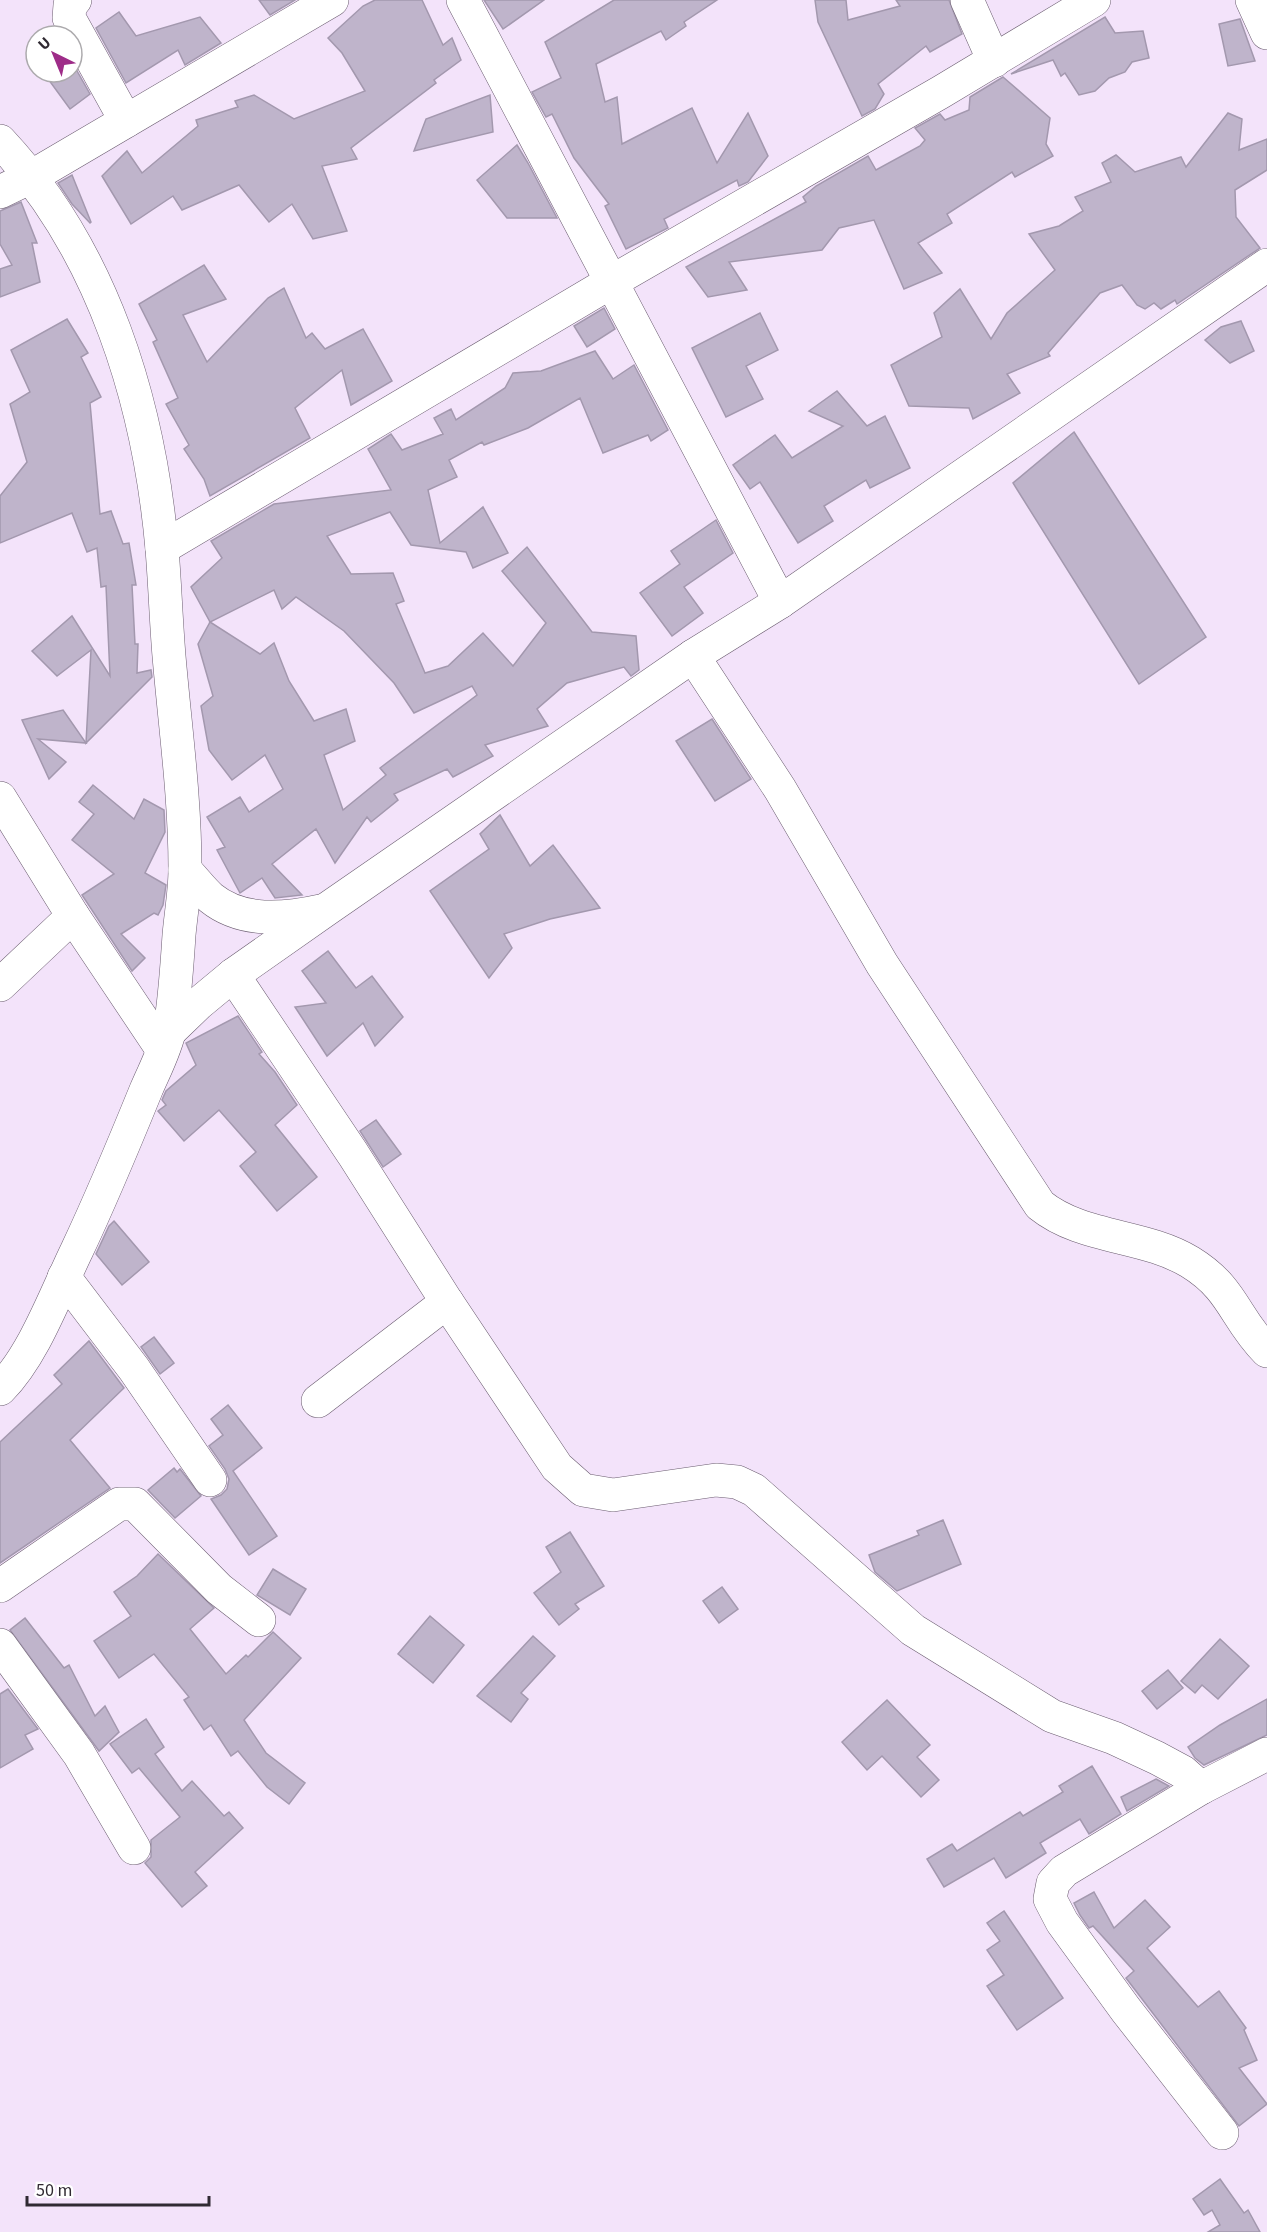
<svg xmlns="http://www.w3.org/2000/svg" width="1267" height="2232" font-family="'Source Sans 3',sans-serif">
<style>
.building{fill:#bfb4cb;stroke:#a398ae;stroke-width:1.5;fill-rule:evenodd}
.lines{fill:none;stroke-linecap:round;stroke-linejoin:round}
.minor-casing{stroke:#6b5d70;stroke-width:34}
.major-casing{stroke:#6b5d70;stroke-width:34}
.minor{stroke:#fff;stroke-width:33}
.major{stroke:#fff;stroke-width:33}
</style>
<rect width="100%" height="100%" fill="#f3e3fa"/>
<g class="building">
<path d="M 259,0 L 295,0 L 270,15 Z"/>
<path d="M 375,0 L 422,0 L 443,45 L 452,38 L 461,60 L 434,80 L 436,83 L 351,148 L 357,159 L 322,166 L 347,231 L 313,239 L 292,204 L 269,222 L 239,185 L 182,210 L 173,196 L 131,224 L 102,176 L 127,151 L 142,173 L 198,126 L 196,120 L 238,107 L 235,101 L 254,95 L 294,119 L 365,91 L 342,53 L 328,38 L 363,6 Z"/>
<path d="M 484,0 L 544,0 L 503,29 Z"/>
<path d="M 614,0 L 717,0 L 684,22 L 686,26 L 666,40 L 661,31 L 596,64 L 605,102 L 617,97 L 622,144 L 692,108 L 717,163 L 748,113 L 768,156 L 748,182 L 739,186 L 737,180 L 664,219 L 668,228 L 626,249 L 605,206 L 609,204 L 574,158 L 552,114 L 546,117 L 532,92 L 561,78 L 545,42 Z"/>
<path d="M 815,0 L 846,0 L 848,20 L 900,6 L 896,0 L 949,0 L 962,34 L 930,52 L 926,46 L 878,84 L 884,94 L 875,109 L 862,116 L 818,22 Z"/>
<path d="M 119,12 L 136,36 L 200,17 L 221,43 L 185,65 L 178,50 L 126,83 L 96,28 Z"/>
<path d="M 1105,17 L 1115,33 L 1143,31 L 1149,58 L 1132,62 L 1125,72 L 1109,78 L 1095,91 L 1079,95 L 1065,73 L 1061,76 L 1053,60 L 1011,74 Z"/>
<path d="M 1240,19 L 1255,61 L 1228,66 L 1219,24 Z"/>
<path d="M 72,62 L 90,94 L 70,109 L 43,72 L 72,72 Z"/>
<path d="M 1003,77 L 1050,118 L 1046,144 L 1053,156 L 1015,177 L 1012,172 L 947,214 L 952,223 L 918,243 L 942,273 L 904,289 L 874,220 L 839,228 L 822,250 L 729,262 L 747,290 L 708,297 L 686,267 L 806,202 L 803,197 L 816,186 L 868,156 L 876,170 L 920,146 L 925,140 L 915,128 L 940,114 L 945,120 L 969,110 L 970,97 Z"/>
<path d="M 490,95 L 493,132 L 414,151 L 426,119 Z"/>
<path d="M 1228,113 L 1242,119 L 1239,150 L 1267,139 L 1267,170 L 1235,190 L 1236,217 L 1260,248 L 1177,304 L 1175,300 L 1161,309 L 1154,303 L 1145,309 L 1137,305 L 1122,285 L 1100,293 L 1048,353 L 1050,356 L 1007,374 L 1020,393 L 973,419 L 969,408 L 909,406 L 891,365 L 942,337 L 934,313 L 960,289 L 991,339 L 1007,313 L 1055,270 L 1029,234 L 1059,226 L 1083,211 L 1075,197 L 1111,182 L 1102,163 L 1116,155 L 1135,172 L 1181,157 L 1186,167 Z"/>
<path d="M 517,145 L 528,163 L 557,218 L 507,218 L 477,180 Z"/>
<path d="M 72,175 L 91,222 L 90,223 L 72,204 L 58,183 Z"/>
<path d="M 21,202 L 37,243 L 32,243 L 40,282 L 0,297 L 0,269 L 12,265 L 0,244 L 0,211 Z"/>
<path d="M 204,265 L 226,299 L 183,315 L 207,362 L 268,298 L 284,288 L 306,338 L 312,333 L 325,349 L 363,329 L 392,381 L 351,405 L 342,370 L 295,408 L 310,438 L 210,496 L 204,479 L 184,449 L 189,445 L 166,404 L 178,398 L 153,342 L 157,340 L 139,304 Z"/>
<path d="M 604,308 L 615,329 L 587,347 L 574,326 Z"/>
<path d="M 760,313 L 778,350 L 746,366 L 763,399 L 726,417 L 692,348 Z"/>
<path d="M 67,319 L 88,353 L 81,357 L 101,397 L 90,403 L 100,514 L 111,511 L 123,544 L 129,543 L 136,585 L 132,585 L 135,644 L 138,644 L 137,673 L 151,670 L 152,677 L 86,743 L 91,650 L 57,676 L 32,651 L 72,616 L 110,676 L 106,586 L 101,587 L 97,548 L 87,552 L 72,513 L 0,543 L 0,496 L 27,462 L 10,404 L 30,392 L 11,350 Z"/>
<path d="M 1241,321 L 1254,351 L 1230,363 L 1205,340 L 1221,327 Z"/>
<path d="M 595,351 L 613,379 L 634,365 L 668,430 L 651,441 L 648,435 L 603,453 L 580,398 L 528,428 L 484,445 L 482,442 L 449,460 L 457,477 L 428,490 L 440,543 L 483,507 L 508,553 L 473,568 L 466,552 L 411,545 L 390,512 L 327,536 L 351,574 L 393,573 L 404,601 L 396,604 L 425,673 L 448,666 L 483,633 L 513,666 L 546,623 L 502,571 L 527,547 L 592,632 L 636,636 L 639,670 L 631,676 L 624,667 L 567,683 L 537,709 L 548,726 L 485,745 L 493,756 L 453,777 L 447,769 L 394,794 L 398,800 L 371,822 L 367,817 L 335,863 L 316,829 L 272,864 L 302,895 L 275,898 L 262,878 L 240,893 L 217,850 L 225,847 L 207,817 L 240,797 L 249,812 L 283,789 L 265,755 L 232,780 L 209,750 L 201,706 L 213,696 L 198,644 L 210,622 L 191,587 L 222,558 L 211,541 L 274,504 L 391,490 L 368,449 L 391,434 L 402,450 L 443,434 L 434,418 L 451,409 L 456,420 L 505,388 L 513,373 L 541,371 ZM 274,590 L 282,609 L 296,597 L 344,631 L 394,683 L 414,713 L 472,686 L 477,695 L 380,768 L 386,775 L 343,810 L 324,755 L 355,741 L 346,709 L 314,721 L 289,681 L 274,643 L 260,654 L 210,622 Z"/>
<path d="M 837,391 L 867,426 L 885,416 L 910,468 L 870,488 L 866,480 L 824,506 L 833,521 L 798,543 L 760,482 L 750,489 L 733,465 L 775,435 L 792,458 L 843,426 L 809,411 Z"/>
<path d="M 1074,432 L 1206,637 L 1139,684 L 1013,483 Z"/>
<path d="M 716,520 L 733,553 L 684,587 L 703,613 L 672,636 L 640,593 L 680,564 L 671,551 Z"/>
<path d="M 63,710 L 86,743 L 38,739 L 66,762 L 49,779 L 22,720 Z"/>
<path d="M 712,719 L 751,779 L 715,801 L 676,741 Z"/>
<path d="M 93,785 L 134,819 L 144,799 L 164,810 L 165,832 L 145,873 L 166,885 L 163,905 L 158,915 L 154,913 L 121,934 L 145,958 L 132,971 L 82,895 L 114,874 L 72,840 L 94,814 L 79,802 Z"/>
<path d="M 500,815 L 530,866 L 553,845 L 600,908 L 550,919 L 504,934 L 512,948 L 489,978 L 430,891 L 489,849 L 480,834 Z"/>
<path d="M 328,951 L 356,988 L 372,976 L 403,1017 L 375,1046 L 363,1023 L 327,1056 L 295,1007 L 326,1003 L 302,971 Z"/>
<path d="M 238,1016 L 262,1052 L 259,1054 L 275,1072 L 297,1105 L 275,1125 L 317,1177 L 277,1211 L 240,1166 L 256,1152 L 219,1110 L 184,1141 L 158,1111 L 166,1105 L 162,1100 L 166,1091 L 196,1065 L 186,1043 Z"/>
<path d="M 376,1120 L 401,1154 L 383,1167 L 360,1131 Z"/>
<path d="M 114,1221 L 149,1262 L 122,1285 L 96,1254 L 109,1226 Z"/>
<path d="M 154,1337 L 174,1363 L 160,1374 L 141,1347 Z"/>
<path d="M 89,1341 L 124,1388 L 70,1440 L 110,1488 L 0,1563 L 0,1442 L 62,1384 L 54,1375 Z"/>
<path d="M 228,1405 L 262,1448 L 233,1471 L 277,1536 L 249,1555 L 211,1499 L 221,1495 L 227,1489 L 229,1479 L 225,1469 L 209,1446 L 223,1435 L 211,1419 Z"/>
<path d="M 174,1468 L 177,1472 L 180,1469 L 201,1496 L 175,1518 L 148,1490 Z"/>
<path d="M 943,1520 L 961,1564 L 897,1591 L 875,1572 L 869,1555 L 919,1535 L 917,1531 Z"/>
<path d="M 570,1532 L 604,1586 L 575,1604 L 579,1609 L 559,1625 L 534,1593 L 561,1572 L 546,1547 Z"/>
<path d="M 158,1554 L 214,1608 L 190,1629 L 226,1674 L 246,1655 L 248,1657 L 273,1632 L 301,1658 L 244,1720 L 266,1753 L 305,1783 L 289,1804 L 267,1787 L 238,1751 L 231,1756 L 211,1725 L 204,1730 L 184,1700 L 189,1697 L 154,1654 L 119,1678 L 94,1641 L 131,1616 L 114,1592 L 137,1576 Z"/>
<path d="M 273,1569 L 306,1589 L 290,1615 L 257,1595 Z"/>
<path d="M 722,1587 L 738,1609 L 719,1623 L 703,1601 Z"/>
<path d="M 430,1616 L 464,1645 L 433,1683 L 398,1654 Z"/>
<path d="M 25,1618 L 64,1668 L 69,1665 L 95,1716 L 105,1706 L 119,1732 L 99,1751 L 10,1630 Z"/>
<path d="M 533,1636 L 555,1656 L 521,1693 L 528,1699 L 511,1722 L 477,1696 Z"/>
<path d="M 1220,1639 L 1249,1666 L 1218,1699 L 1202,1685 L 1195,1693 L 1181,1681 Z"/>
<path d="M 1168,1670 L 1183,1688 L 1157,1709 L 1142,1691 Z"/>
<path d="M 8,1689 L 38,1729 L 25,1735 L 33,1749 L 0,1768 L 0,1694 Z"/>
<path d="M 1267,1699 L 1267,1735 L 1204,1765 L 1195,1758 L 1188,1747 L 1220,1725 Z"/>
<path d="M 887,1700 L 930,1745 L 917,1757 L 939,1780 L 921,1797 L 882,1756 L 867,1770 L 842,1742 Z"/>
<path d="M 146,1719 L 164,1747 L 155,1754 L 182,1791 L 192,1781 L 224,1816 L 229,1812 L 243,1828 L 195,1872 L 207,1886 L 182,1907 L 145,1863 L 151,1857 L 151,1840 L 180,1817 L 139,1768 L 132,1773 L 110,1744 Z"/>
<path d="M 1092,1766 L 1121,1814 L 1089,1834 L 1080,1819 L 1040,1843 L 1046,1853 L 1006,1878 L 994,1858 L 944,1887 L 927,1859 L 952,1844 L 957,1851 L 1020,1812 L 1023,1816 L 1063,1792 L 1059,1786 Z"/>
<path d="M 1156,1779 L 1169,1786 L 1127,1811 L 1121,1797 Z"/>
<path d="M 1094,1892 L 1114,1928 L 1145,1900 L 1170,1927 L 1147,1948 L 1198,2007 L 1219,1991 L 1246,2028 L 1244,2030 L 1257,2060 L 1239,2068 L 1267,2104 L 1239,2126 L 1126,1978 L 1134,1971 L 1093,1926 L 1089,1928 L 1080,1915 L 1074,1903 Z"/>
<path d="M 1004,1911 L 1063,1998 L 1017,2030 L 987,1986 L 1004,1975 L 987,1950 L 1000,1941 L 987,1923 Z"/>
<path d="M 1220,2179 L 1244,2213 L 1248,2210 L 1260,2232 L 1208,2232 L 1220,2225 L 1212,2210 L 1204,2215 L 1193,2199 Z"/>
</g>
<g class="lines">
<g class="minor-casing">
<g id="minor">
<path d="M 75,0 L 70,5 L 69,18 L 126,121"/>
<path d="M 463,0 L 780,602"/>
<path d="M 967,0 L 994,61"/>
<path d="M 1252,0 L 1267,33"/>
<path d="M 0,192 L 31,177 L 332,0"/>
<path d="M 162,548 L 611,282 L 941,92 L 1094,0"/>
<path d="M 693,656 L 780,789 L 882,964 L 1040,1205 C 1082,1239 1144,1234 1190,1262 C 1234,1289 1234,1318 1267,1351"/>
<path d="M 0,798 L 73,916 L 162,1049"/>
<path d="M 233,975 L 353,1154 L 447,1302 L 557,1467 L 583,1490 L 613,1495 L 716,1480 L 737,1482 L 754,1490 L 913,1630 L 1052,1716 L 1114,1738 L 1157,1758 L 1183,1772 L 1201,1788"/>
<path d="M 0,985 L 73,916"/>
<path d="M 64,1277 L 134,1369 L 210,1480"/>
<path d="M 318,1401 L 447,1302"/>
<path d="M 0,1586 L 119,1504 L 135,1504 L 219,1589 L 259,1620"/>
<path d="M 0,1645 L 79,1754 L 134,1848"/>
<path d="M 1222,2133 L 1126,2010 L 1062,1922 L 1050,1899 L 1053,1883 L 1064,1871 L 1201,1788 L 1267,1754"/>
</g>
</g>
<g class="major-casing">
<g id="major">
<path d="M 0,141 C 103,251 149,402 162,549 C 165,585 166,620 169,656 C 175,726 185,797 185,869 C 185,891 181,913 179,935 C 177,966 175,998 170,1028 C 166,1049 154,1071 146,1090 C 124,1144 102,1197 77,1250 C 56,1293 34,1355 0,1389"/>
<path d="M 185,870 C 194,879 202,890 211,898 C 242,923 284,919 320,911"/>
<path d="M 169,1032 L 198,1004 L 233,975 L 327,909 L 693,656 L 780,602 L 1267,265"/>
</g>
</g>
<use href="#minor" class="minor"/>
<use href="#major" class="major"/>
</g>
<g transform="translate(54 54) rotate(317)"><circle r="28" fill="#ffffff" stroke="#acaaad" stroke-width="1.5"/>
<path d="M0-4.5L10 22L0 15L-10 22Z" fill="#9e2c88"/>
<text y="-9" font-size="16" font-weight="bold" text-anchor="middle" fill="#302a32">U</text>
</g>
<path d="M27 2196v9h182v-9" fill="none" stroke="#302a32" stroke-width="3"/>
<text x="36" y="2196" font-size="18" fill="#302a32" stroke="#ffffff" stroke-width="4.5" paint-order="stroke">50 m</text>
</svg>
